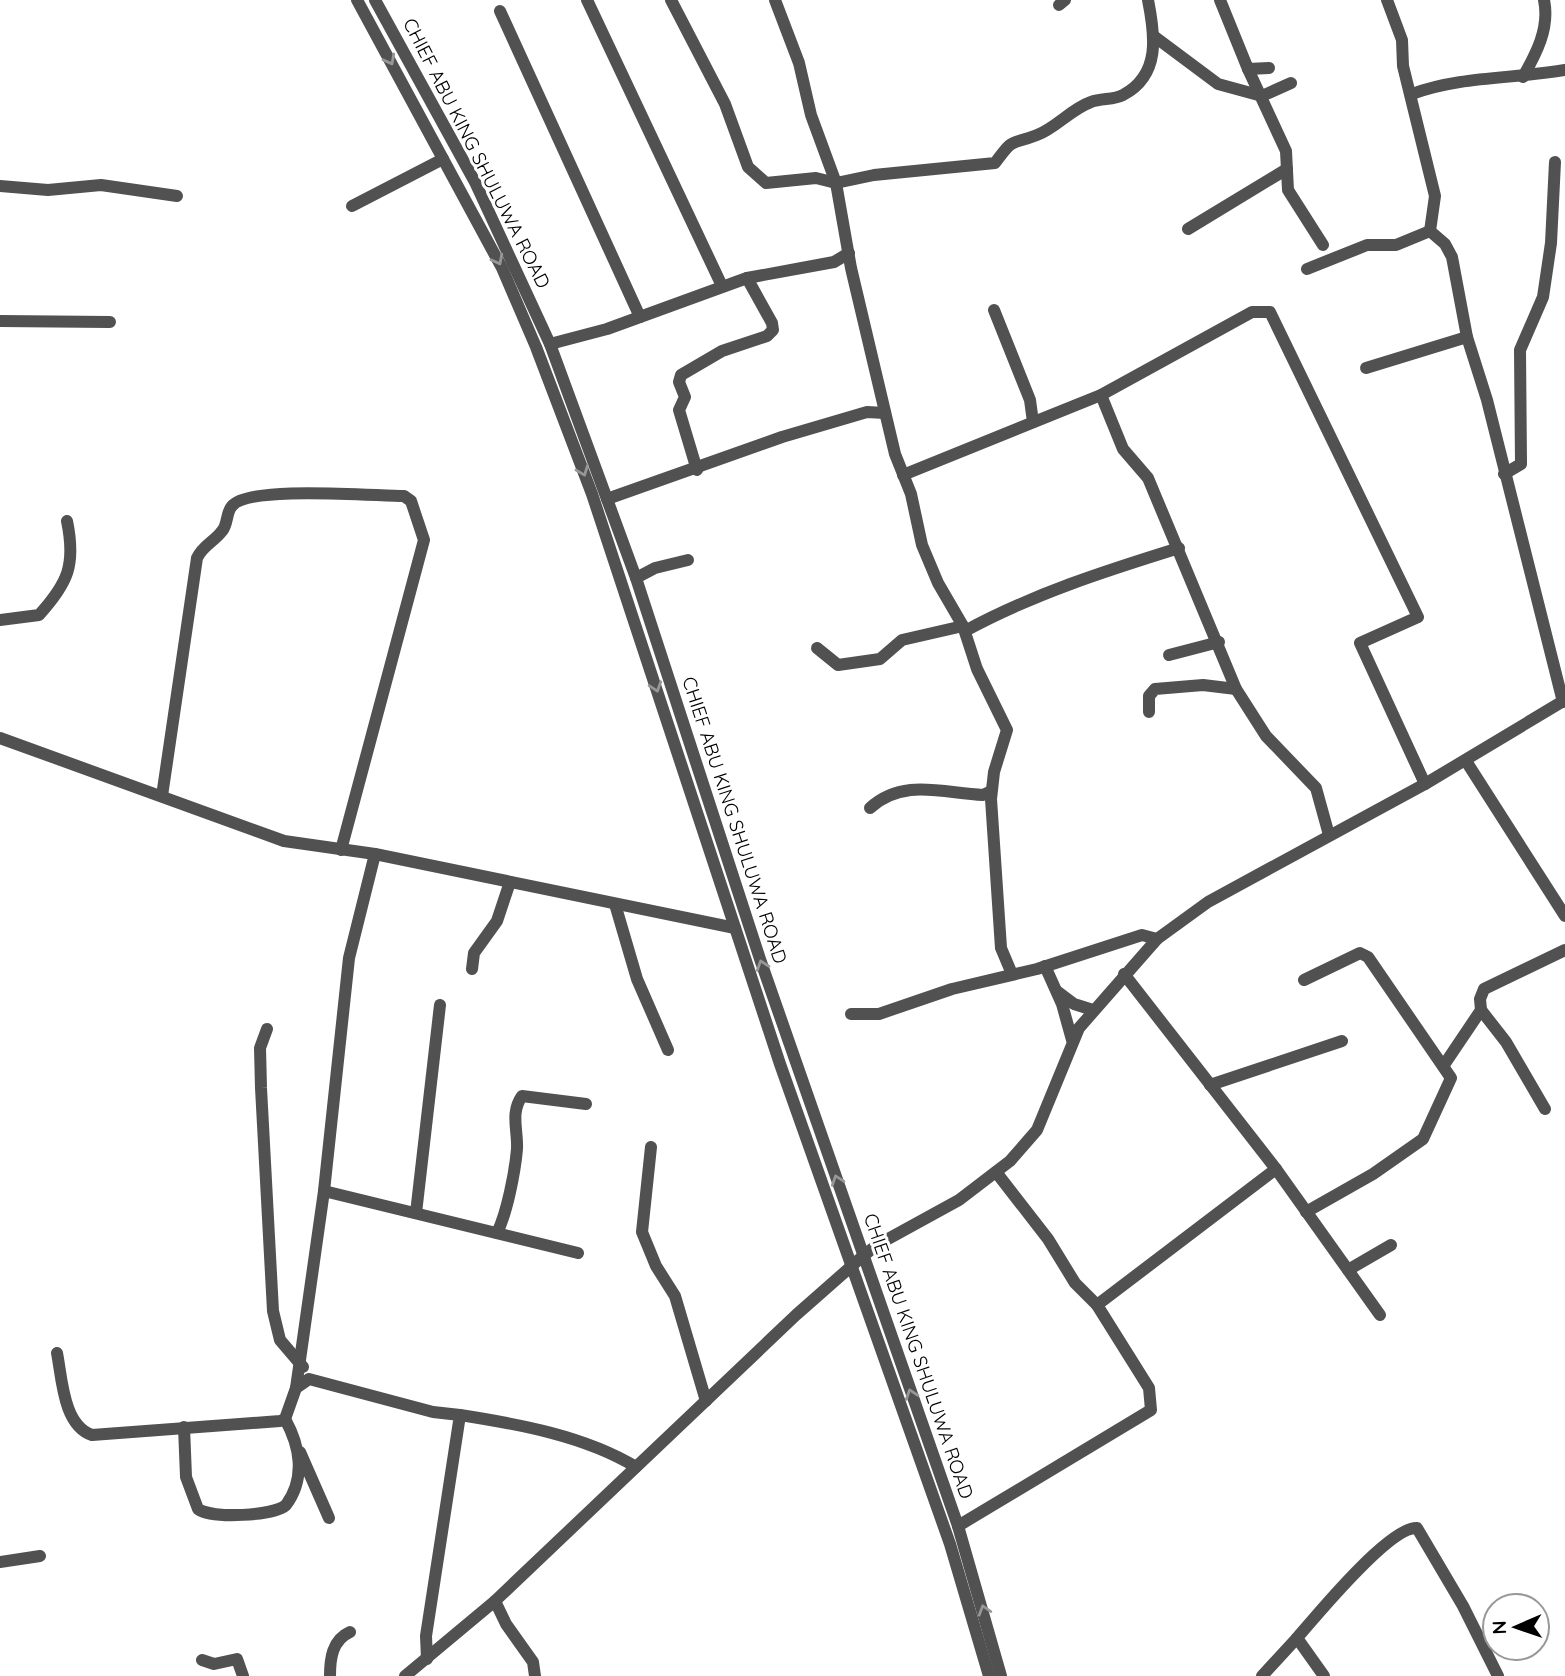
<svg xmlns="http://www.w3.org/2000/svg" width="1565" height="1676" font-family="Quicksand,sans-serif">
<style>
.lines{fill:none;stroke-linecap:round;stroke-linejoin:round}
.minor{stroke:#515151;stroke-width:12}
.oneway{stroke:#979797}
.labels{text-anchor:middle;stroke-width:6;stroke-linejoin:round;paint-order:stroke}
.street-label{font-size:19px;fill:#000;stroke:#fff}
</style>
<rect width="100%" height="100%" fill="#fff"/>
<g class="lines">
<g class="minor">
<path d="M 357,0 L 502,268 L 536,347 L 592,494 L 780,1064 L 950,1544 L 989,1676"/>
<path d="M 375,0 L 475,182 L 550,344 L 636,578 L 760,959 L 958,1526 L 1001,1676"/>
<path d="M 587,0 L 722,286"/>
<path d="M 671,0 L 725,104 L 748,167 L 766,183 L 816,178 L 836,183 L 874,175 L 995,163 C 1015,136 1009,146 1037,135 C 1056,128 1071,109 1091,102 C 1101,98 1114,100 1123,95 C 1161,75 1155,35 1148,0"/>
<path d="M 775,0 L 799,63 L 811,115 L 836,183 L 851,268 L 895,454 L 911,494 L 922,545 L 938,583 L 963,626 L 977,669 L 1007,730 L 994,772 L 991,799 L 1001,948 L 1012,974"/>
<path d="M 1220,0 L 1248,69 L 1269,68"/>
<path d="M 1387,0 L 1402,40 L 1403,66 L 1435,196 L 1430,231 L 1445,244 L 1452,257 L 1467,337 L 1487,400 L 1563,702"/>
<path d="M 1059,5 L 1065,0"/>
<path d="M 500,11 L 640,317"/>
<path d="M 1155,37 L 1218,84 L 1262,96 L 1291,83"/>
<path d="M 1248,69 L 1286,151 L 1288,190 L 1323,245"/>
<path d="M 1523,77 C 1536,54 1550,28 1544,0"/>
<path d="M 1412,94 C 1460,76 1514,79 1565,70"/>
<path d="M 0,186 L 48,190 L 101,185 L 177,196"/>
<path d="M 352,206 L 443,159"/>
<path d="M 1188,229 L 1287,169"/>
<path d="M 1307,269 L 1367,245 L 1396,245 L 1430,231"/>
<path d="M 994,310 L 1030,400 L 1033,422"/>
<path d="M 0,321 L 110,322"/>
<path d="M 550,344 L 607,329 L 747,278 L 834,262 L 849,253"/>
<path d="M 1366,368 L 1467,337"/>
<path d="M 1101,395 L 1123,449 L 1148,478 L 1236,689 L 1266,736 L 1316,788 L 1329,835"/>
<path d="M 697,470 L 679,410 L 685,397 L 679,382 L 681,375 L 722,351 L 767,336 L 773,330 L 772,323 L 747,278"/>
<path d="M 1504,474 L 1521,464 L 1520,350 L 1543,297 L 1551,243 L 1555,162"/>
<path d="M 903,475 L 1101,395 L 1252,312 L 1270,312 L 1418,617 L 1360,643 L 1425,784"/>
<path d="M 607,499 L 782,437 L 867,412 L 885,413"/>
<path d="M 636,578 L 655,568 L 688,560"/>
<path d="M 0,620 L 39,615 C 68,583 76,565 67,521"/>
<path d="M 965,631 C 1033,594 1105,571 1179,548"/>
<path d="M 817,648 L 838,665 L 880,659 L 902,640 L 963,626"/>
<path d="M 1169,655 L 1219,642"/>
<path d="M 1149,712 L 1149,696 L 1155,689 L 1203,685 L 1236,689"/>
<path d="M 0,738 L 284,841 L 375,854 L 735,928"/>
<path d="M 1466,761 L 1565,916"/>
<path d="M 162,796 L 197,558 C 203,545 214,542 222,531 C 228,525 226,512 232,506 C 248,485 374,496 404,496 L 411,501 L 424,540 L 341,850"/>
<path d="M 870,808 C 903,778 942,793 983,795 L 991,791"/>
<path d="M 615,904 L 637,979 L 668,1050"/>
<path d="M 1045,966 L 1062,1004 L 1072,1040"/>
<path d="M 472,969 L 474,953 L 497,921 L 510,882"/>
<path d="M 1124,974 L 1276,1169 L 1380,1315"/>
<path d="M 1304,980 L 1360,953 L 1368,957 L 1451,1078 L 1423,1139 L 1373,1174 L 1306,1212"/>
<path d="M 1058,992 L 1074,1004 L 1093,1010"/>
<path d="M 1481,1010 L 1506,1042 L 1545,1109"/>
<path d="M 851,1014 L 879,1014 L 952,989 L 1037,969 L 1142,935 L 1157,939"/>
<path d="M 267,1029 L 260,1048 L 261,1088 L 273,1311 L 280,1340 L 303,1367"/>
<path d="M 1444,1065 L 1481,1010 L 1480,999 L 1484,989 L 1565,950"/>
<path d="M 1210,1085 L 1342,1041"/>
<path d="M 651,1147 L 642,1232 L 656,1266 L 675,1296 L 706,1401"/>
<path d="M 324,1191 L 578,1253"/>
<path d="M 416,1213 L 440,1005"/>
<path d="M 497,1233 C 507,1213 515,1172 517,1149 C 518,1130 510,1113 522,1096 L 586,1104"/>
<path d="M 1348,1270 L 1391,1245"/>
<path d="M 1097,1305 L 1276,1169"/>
<path d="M 57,1353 C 62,1378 63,1425 92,1435 L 280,1421 L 285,1419 L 296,1388 L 309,1379 L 433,1412 L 460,1415 L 426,1636 L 427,1659"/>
<path d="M 296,1388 L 324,1191 L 349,958 L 375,854"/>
<path d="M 460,1415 C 518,1424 585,1436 636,1467"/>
<path d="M 184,1427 L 186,1477 L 198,1509 C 212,1519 274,1516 286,1505 C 306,1478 300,1446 285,1419"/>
<path d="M 300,1452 L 329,1518"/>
<path d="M 958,1526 L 1151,1410 L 1149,1388 L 1097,1305 L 1075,1283 L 1048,1239 L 996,1172"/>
<path d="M 0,1562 L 40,1556"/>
<path d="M 495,1601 L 506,1624 L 533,1662 L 535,1676"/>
<path d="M 1297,1638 C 1316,1616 1390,1526 1417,1528 L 1463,1606 L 1498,1676"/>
<path d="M 202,1660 L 214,1664 L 237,1659 L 243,1676"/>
<path d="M 330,1676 C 330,1659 332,1640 350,1632"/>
<path d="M 405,1676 L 495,1601 L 796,1315 L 863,1256 L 877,1245 L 959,1200 L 1010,1161 L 1037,1130 L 1079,1028 L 1157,939 L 1208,902 L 1425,784 L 1565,700"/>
<path d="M 1262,1676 L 1297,1638 L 1324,1676"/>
</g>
</g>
<defs><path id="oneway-chevron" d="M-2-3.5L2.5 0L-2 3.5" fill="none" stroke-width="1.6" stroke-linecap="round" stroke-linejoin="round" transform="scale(1.75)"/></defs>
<g class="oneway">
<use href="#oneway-chevron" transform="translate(390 60) rotate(62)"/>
<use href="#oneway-chevron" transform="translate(498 260) rotate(62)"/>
<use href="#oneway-chevron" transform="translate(583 471) rotate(69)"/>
<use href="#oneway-chevron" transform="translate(656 687) rotate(72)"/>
<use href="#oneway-chevron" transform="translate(762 965) rotate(-109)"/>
<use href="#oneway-chevron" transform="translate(837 1180) rotate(-109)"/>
<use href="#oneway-chevron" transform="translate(911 1394) rotate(-109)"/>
<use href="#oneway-chevron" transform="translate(984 1610) rotate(-107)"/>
</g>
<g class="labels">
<g class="street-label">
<text transform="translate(477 153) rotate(63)" y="7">CHIEF ABU KING SHULUWA ROAD</text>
<text transform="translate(735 820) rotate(72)" y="7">CHIEF ABU KING SHULUWA ROAD</text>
<text transform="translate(919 1356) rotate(71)" y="7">CHIEF ABU KING SHULUWA ROAD</text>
</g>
</g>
<g transform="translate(1516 1627) rotate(268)"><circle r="33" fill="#ffffff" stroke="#999999" stroke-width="2"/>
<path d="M0-5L12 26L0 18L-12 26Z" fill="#000000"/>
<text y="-10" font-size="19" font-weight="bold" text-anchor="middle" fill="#000000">N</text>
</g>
</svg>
